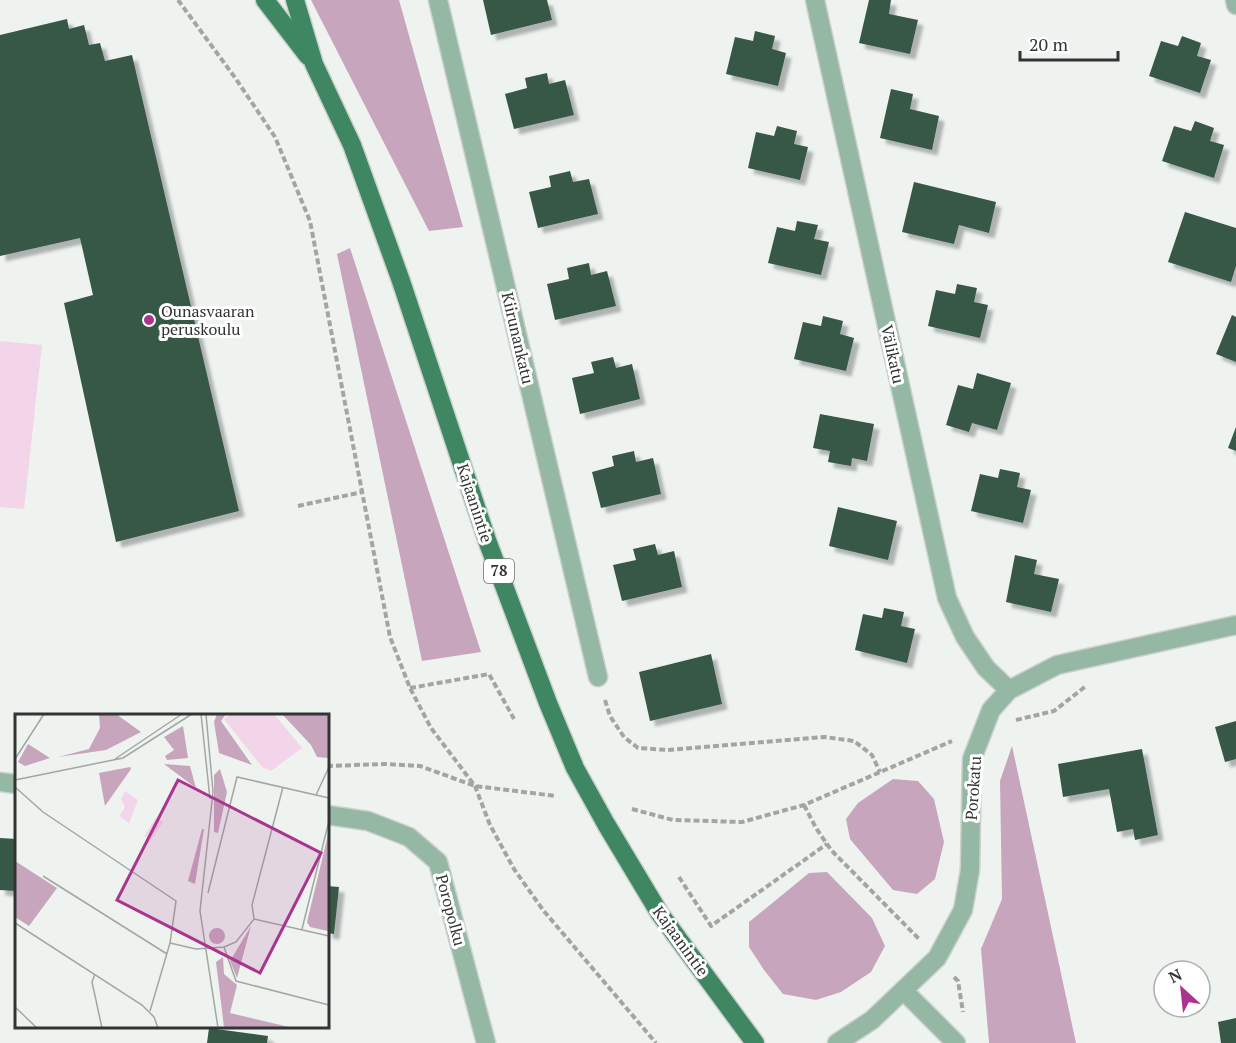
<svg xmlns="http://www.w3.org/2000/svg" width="1236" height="1043" font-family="'PT Serif',serif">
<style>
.green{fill:#f3d5e9}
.forest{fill:#c7a5bc}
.building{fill:#375846;filter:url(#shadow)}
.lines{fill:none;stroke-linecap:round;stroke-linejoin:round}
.minor-casing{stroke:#ccd1ce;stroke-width:21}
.major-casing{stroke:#ccd1ce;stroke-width:21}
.path{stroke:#a2a6a3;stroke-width:4;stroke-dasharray:6 3;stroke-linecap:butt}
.minor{stroke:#94b8a3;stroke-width:18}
.major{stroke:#3e8762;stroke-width:18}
.poi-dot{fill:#a9358e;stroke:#fff;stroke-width:2}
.labels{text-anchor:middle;stroke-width:6;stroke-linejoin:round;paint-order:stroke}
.shield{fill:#fff;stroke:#707170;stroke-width:1.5}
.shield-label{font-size:15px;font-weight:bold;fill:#323433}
.poi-label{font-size:16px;fill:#323433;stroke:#fff;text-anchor:start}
.street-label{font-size:16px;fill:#323433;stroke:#fff}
.inset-road{fill:none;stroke:#a3a7a4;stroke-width:1.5}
.view{fill:#a9358e;fill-opacity:0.15;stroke:#a9358e;stroke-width:3}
.inset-edge{fill:none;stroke:#323433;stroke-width:3}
</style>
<defs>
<filter id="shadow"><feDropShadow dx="5.5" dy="5.5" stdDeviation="1.5" flood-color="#0004"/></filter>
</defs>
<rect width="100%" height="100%" fill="#eef3f0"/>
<path class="green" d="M 0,341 L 42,345 L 24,509 L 0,507 Z"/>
<g class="forest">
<path d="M 311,0 L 399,0 L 463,227 L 429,231 Z"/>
<path d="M 350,248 L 481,652 L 422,661 L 337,254 Z"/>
<path d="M 1012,746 L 1076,1043 L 989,1043 L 981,949 L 1002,899 L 1000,781 Z"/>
<path d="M 893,779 L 918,781 L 934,799 L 944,842 L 935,879 L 917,894 L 893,890 L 850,839 L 846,819 L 858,803 Z"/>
<path d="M 827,872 L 872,918 L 885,946 L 871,972 L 841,992 L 816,1000 L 783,994 L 764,970 L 749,947 L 749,922 L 809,873 Z"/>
</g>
<g class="building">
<path d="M 483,0 L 547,0 L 552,20 L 491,35 Z"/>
<path d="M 869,0 L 891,0 L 889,14 L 918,20 L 910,54 L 859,43 Z"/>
<path d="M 67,19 L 69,29 L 84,25 L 89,45 L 100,43 L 105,61 L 132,55 L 239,511 L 116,542 L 64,303 L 93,295 L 80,238 L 0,256 L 0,35 Z"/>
<path d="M 755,31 L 775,36 L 772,49 L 786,53 L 778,86 L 726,74 L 735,37 L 753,41 Z"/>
<path d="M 1182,36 L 1201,43 L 1197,56 L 1211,60 L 1200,93 L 1149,76 L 1161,41 L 1178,46 Z"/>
<path d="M 547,73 L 549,84 L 565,80 L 574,115 L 514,129 L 505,94 L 527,88 L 525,78 Z"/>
<path d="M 891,89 L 913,94 L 910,109 L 939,116 L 932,150 L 880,138 Z"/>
<path d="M 1195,121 L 1214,128 L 1210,141 L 1224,145 L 1214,178 L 1162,161 L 1174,126 L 1191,131 Z"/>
<path d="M 777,126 L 797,131 L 794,144 L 808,147 L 800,180 L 748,168 L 756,132 L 774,136 Z"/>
<path d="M 570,171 L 573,182 L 589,179 L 598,214 L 538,228 L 529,192 L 551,187 L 549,176 Z"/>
<path d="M 914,182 L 996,202 L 989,233 L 959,225 L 954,244 L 902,232 Z"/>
<path d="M 1185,212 L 1236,228 L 1236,266 L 1231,282 L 1168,262 Z"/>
<path d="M 797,221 L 818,225 L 814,239 L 829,242 L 821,275 L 768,263 L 777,227 L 795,231 Z"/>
<path d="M 589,263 L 591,275 L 607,271 L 616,306 L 555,320 L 547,284 L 569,279 L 567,268 Z"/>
<path d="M 957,284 L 977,288 L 974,302 L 988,305 L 980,338 L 928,326 L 936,290 L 955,294 Z"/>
<path d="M 1232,315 L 1236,317 L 1236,362 L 1216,354 Z"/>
<path d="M 823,316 L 843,321 L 840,334 L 854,338 L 846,371 L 794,359 L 803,322 L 821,326 Z"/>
<path d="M 613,357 L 616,368 L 632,364 L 640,399 L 580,414 L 572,378 L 594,373 L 591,362 Z"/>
<path d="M 977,373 L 1011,383 L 997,430 L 972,423 L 969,432 L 946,425 L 958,385 L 973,389 Z"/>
<path d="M 820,414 L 874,424 L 867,461 L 852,458 L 851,466 L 828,462 L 830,451 L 813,448 Z"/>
<path d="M 1236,427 L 1236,451 L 1228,448 Z"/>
<path d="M 634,451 L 636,462 L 653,458 L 661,494 L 601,508 L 592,472 L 614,466 L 612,456 Z"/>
<path d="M 1000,469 L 1020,473 L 1017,487 L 1031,490 L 1023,523 L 971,511 L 980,474 L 998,478 Z"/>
<path d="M 838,507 L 897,521 L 888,560 L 829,546 Z"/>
<path d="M 655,544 L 658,555 L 674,551 L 682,587 L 622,601 L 613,565 L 636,560 L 633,549 Z"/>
<path d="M 1015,555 L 1037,560 L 1034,574 L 1059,579 L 1051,612 L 1006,602 Z"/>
<path d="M 884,608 L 904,612 L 901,626 L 915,629 L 907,663 L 855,650 L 863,614 L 882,618 Z"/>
<path d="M 711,654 L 722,704 L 650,721 L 639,672 Z"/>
<path d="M 1236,721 L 1236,759 L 1225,762 L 1215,727 Z"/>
<path d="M 1142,749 L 1158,835 L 1135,840 L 1133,829 L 1117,832 L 1109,789 L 1063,797 L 1058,764 Z"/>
<path d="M 0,838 L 16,839 L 16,891 L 0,890 Z"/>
<path d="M 327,886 L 339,887 L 334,934 L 327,933 Z"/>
<path d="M 1236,1018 L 1236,1043 L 1221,1043 L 1218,1022 Z"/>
<path d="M 209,1028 L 268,1036 L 267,1043 L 207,1043 Z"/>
</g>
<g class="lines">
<g class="minor-casing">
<g id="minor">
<path d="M 438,0 L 598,677"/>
<path d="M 815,0 L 947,598 L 965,637 L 986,668 L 1009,690"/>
<path d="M 1235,0 L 1236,5"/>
<path d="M 0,782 L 16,784"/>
<path d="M 327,815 L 368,821 L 409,837 L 438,862 L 486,1043"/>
<path d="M 904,991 L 956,1043"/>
<path d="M 837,1043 L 872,1020 L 937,958 L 963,910 L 970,870 L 972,759 L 991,710 L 1009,690 L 1057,665 L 1236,625"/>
</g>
</g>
<g class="major-casing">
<g id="major">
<path d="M 265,0 L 308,56"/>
<path d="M 295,0 L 314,64 L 352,145 L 401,281 L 488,543 L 548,703 L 575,768 L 606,824 L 660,914 L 755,1043"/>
</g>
</g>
<g class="path">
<path d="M 178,0 L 236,79 L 275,137 L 310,221 L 390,637 L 410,688 L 431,728 L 475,786 L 490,825 L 514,869 L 543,910 L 656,1043"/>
<path d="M 298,506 L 362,492"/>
<path d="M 410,688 L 489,674 L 514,719"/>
<path d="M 605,700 L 610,716 L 624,737 L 638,748 L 668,750 L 825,737 L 854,741 L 872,755 L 880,772"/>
<path d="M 1016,720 L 1054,711 L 1086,686"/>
<path d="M 327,766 L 385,764 L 420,766 L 475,786 L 556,796"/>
<path d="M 804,805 L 816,828 L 831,850 L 920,940"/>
<path d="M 632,809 L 673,820 L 742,822 L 804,805 L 952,741"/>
<path d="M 679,877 L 711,926 L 827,844"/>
<path d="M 954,977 L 958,981 L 963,1012"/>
</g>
<use href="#minor" class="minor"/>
<use href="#major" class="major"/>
</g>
<circle class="poi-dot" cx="149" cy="320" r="6"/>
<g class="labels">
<rect class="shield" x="484" y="559" width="30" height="24" rx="4.5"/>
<g class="shield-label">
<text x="499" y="576">78</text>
</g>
<g class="poi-label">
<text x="161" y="317">Ounasvaaran<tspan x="161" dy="18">peruskoulu</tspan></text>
</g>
<g class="street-label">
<text transform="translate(518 338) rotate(77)" y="6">Kiirunankatu</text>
<text transform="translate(893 354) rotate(78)" y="6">Välikatu</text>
<text transform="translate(475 503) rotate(72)" y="6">Kajaanintie</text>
<text transform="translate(973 788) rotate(-86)" y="6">Porokatu</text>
<text transform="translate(451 910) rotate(75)" y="6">Poropolku</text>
<text transform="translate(681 941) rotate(54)" y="6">Kajaanintie</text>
</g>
</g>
<g transform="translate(15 714)">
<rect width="314" height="314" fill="#eef3f0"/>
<path d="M 215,0 L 259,0 L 287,34 L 256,57 L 247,53 L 209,5 ZM 110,77 L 123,86 L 114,109 L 104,102 L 110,93 L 106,85 ZM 141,104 L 148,108 L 136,126 L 129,122 Z" fill="#f3d5e9"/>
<path d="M 84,0 L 101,0 L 126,18 L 91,36 L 43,43 L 74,35 L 85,14 ZM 202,0 L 211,0 L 206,7 L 237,51 L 204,39 L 199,8 ZM 267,0 L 313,0 L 313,44 L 302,43 L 296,31 ZM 168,12 L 173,44 L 152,46 L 150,42 L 159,36 L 149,23 ZM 13,30 L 35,44 L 10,52 L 3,48 ZM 149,50 L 175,52 L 181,74 ZM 115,53 L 116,55 L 90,92 L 84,59 ZM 205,55 L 212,78 L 203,119 L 199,118 L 199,61 ZM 187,115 L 189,115 L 180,170 L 173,167 ZM 313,121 L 314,217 L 313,217 L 295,213 L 292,208 ZM 0,147 L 42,174 L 14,212 L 0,203 ZM 236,212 L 222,264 L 215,247 ZM194 222a8 8 0 1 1 16 0a8 8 0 1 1-16 0ZM 208,243 L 209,260 L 222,271 L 215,299 L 274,313 L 209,313 L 201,248 Z" fill="#c7a5bc"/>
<path class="inset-road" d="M 186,0 L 195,85M 191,0 L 198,78 L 185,197 L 203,314M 0,45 L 29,0M 100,45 L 167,0M 0,66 L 108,44 L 177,0M 0,73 L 28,98 L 161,187 L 155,229 L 135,297M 301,81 L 314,53M 28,162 L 152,240M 193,179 L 222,63 L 314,84M 239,205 L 237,191 L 268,73M 0,209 L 127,291 L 139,303 L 143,314M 287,215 L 314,107M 155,229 L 181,235 L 209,233 L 221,228 L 239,205 L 314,222M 209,233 L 221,267 L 314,291M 80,260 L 77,268 L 87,314M 0,293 L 22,314"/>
<path class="view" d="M 163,66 L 306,139 L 245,259 L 102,186 Z"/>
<rect width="314" height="314" class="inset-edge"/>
</g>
<g transform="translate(1182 989) rotate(333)"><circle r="28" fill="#ffffff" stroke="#adaead" stroke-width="1.5"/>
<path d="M0-4.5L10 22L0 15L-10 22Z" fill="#a9358e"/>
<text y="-9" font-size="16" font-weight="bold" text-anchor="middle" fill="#323433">N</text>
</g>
<path d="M1020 51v9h98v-9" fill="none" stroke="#323433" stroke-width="3"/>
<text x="1029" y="51" font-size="18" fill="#323433" stroke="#ffffff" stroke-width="4.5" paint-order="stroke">20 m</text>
</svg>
